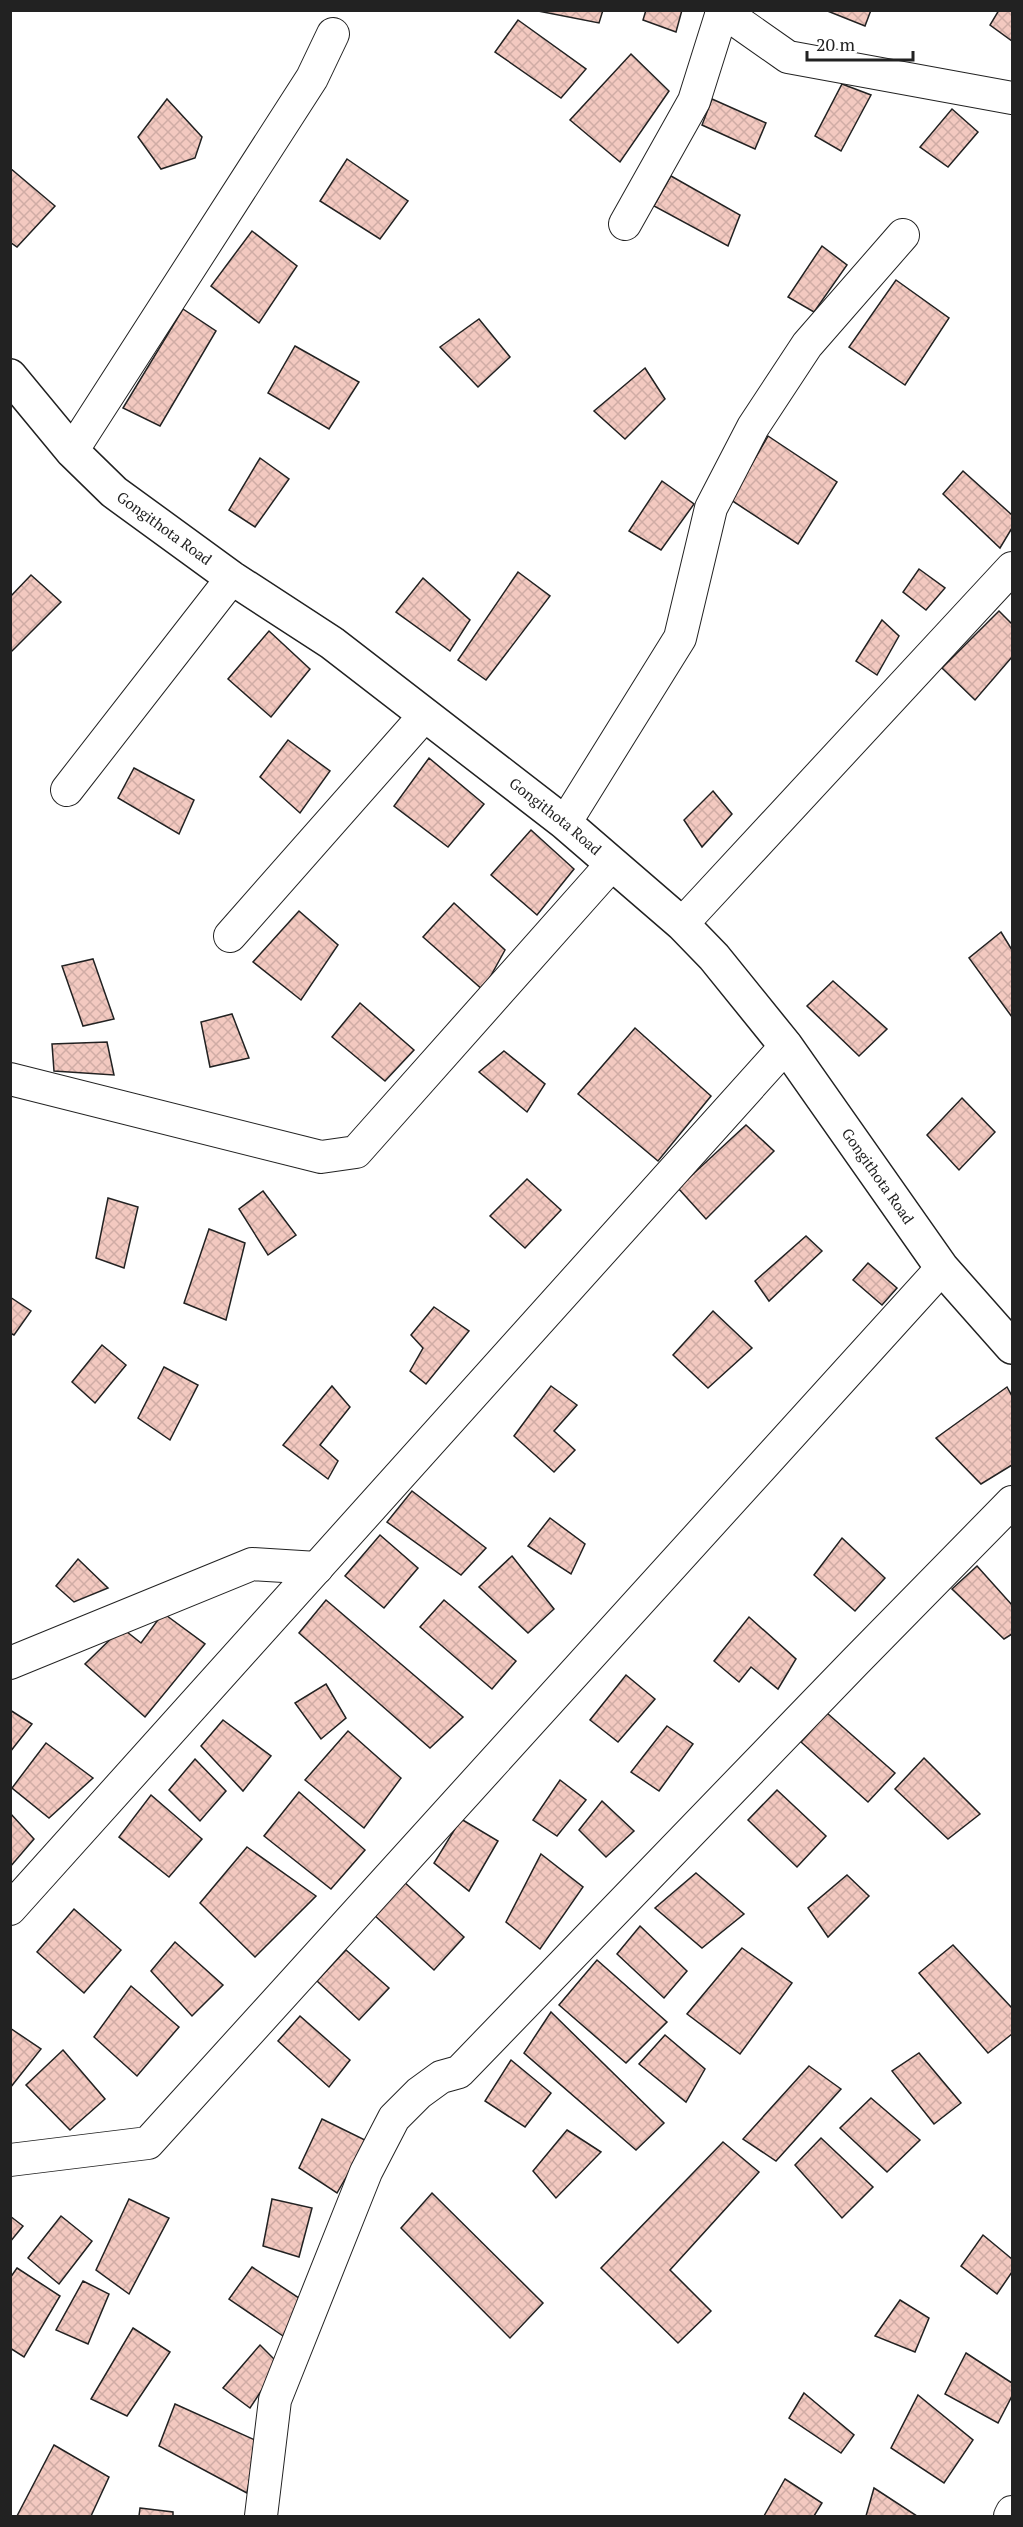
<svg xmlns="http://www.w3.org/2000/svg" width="1023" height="2527" font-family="'PT Serif',serif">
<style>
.building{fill:url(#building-cross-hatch);stroke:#222;stroke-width:1.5}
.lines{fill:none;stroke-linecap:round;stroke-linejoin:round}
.minor-casing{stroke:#222;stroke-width:34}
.tertiary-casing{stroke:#222;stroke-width:36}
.minor{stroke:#fff;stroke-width:32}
.tertiary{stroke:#fff;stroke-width:33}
.labels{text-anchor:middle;stroke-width:4.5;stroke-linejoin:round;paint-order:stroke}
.street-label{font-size:15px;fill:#222;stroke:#fff}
</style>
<defs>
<pattern id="building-cross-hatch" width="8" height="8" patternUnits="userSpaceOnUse" patternTransform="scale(1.5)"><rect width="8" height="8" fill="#f3c9c0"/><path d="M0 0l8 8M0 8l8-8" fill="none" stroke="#d0aca5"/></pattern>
</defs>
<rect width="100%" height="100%" fill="#fff"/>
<g class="building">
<path d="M 533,10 L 603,10 L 599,23 Z"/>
<path d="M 646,10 L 682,10 L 676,32 L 643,20 Z"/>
<path d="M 825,10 L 871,10 L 865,26 Z"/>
<path d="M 999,10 L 1012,10 L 1012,41 L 990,25 Z"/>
<path d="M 518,20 L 586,69 L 561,98 L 495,52 Z"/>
<path d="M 631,54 L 669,91 L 620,162 L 570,120 Z"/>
<path d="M 842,84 L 871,95 L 841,151 L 815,136 Z"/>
<path d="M 167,99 L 202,137 L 195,158 L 161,169 L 138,137 Z"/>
<path d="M 712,99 L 766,123 L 755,149 L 702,125 Z"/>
<path d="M 952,109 L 978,132 L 948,167 L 920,147 Z"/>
<path d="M 347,159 L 408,201 L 380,239 L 320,201 Z"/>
<path d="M 10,168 L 55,206 L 17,247 L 10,242 Z"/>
<path d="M 671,176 L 740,215 L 728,246 L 654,206 Z"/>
<path d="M 252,231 L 297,266 L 259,323 L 211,286 Z"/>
<path d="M 822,246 L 847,265 L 814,312 L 788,297 Z"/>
<path d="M 896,280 L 949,318 L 905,385 L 849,347 Z"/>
<path d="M 183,309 L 216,331 L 160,426 L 123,408 Z"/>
<path d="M 479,319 L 510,357 L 478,387 L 440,347 Z"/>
<path d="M 295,346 L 359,382 L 329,429 L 268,393 Z"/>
<path d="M 645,368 L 665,399 L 625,439 L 594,411 Z"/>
<path d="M 768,436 L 837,482 L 798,544 L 731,500 Z"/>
<path d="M 260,458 L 289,479 L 255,527 L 229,510 Z"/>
<path d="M 963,471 L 1012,515 L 1012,528 L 1000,548 L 943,494 Z"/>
<path d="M 662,481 L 694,504 L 661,550 L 629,531 Z"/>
<path d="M 919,569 L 945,588 L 926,610 L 903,592 Z"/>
<path d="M 518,572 L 550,596 L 486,680 L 458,660 Z"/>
<path d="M 31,575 L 61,602 L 10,653 L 10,597 Z"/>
<path d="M 423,578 L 470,620 L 450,651 L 396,612 Z"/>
<path d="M 999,611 L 1012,624 L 1012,657 L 975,700 L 942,668 Z"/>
<path d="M 882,620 L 899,636 L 877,675 L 856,661 Z"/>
<path d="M 269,631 L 310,669 L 271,717 L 228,679 Z"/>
<path d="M 288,740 L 330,771 L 300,813 L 260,777 Z"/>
<path d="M 429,758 L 484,804 L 448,847 L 394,806 Z"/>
<path d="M 134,768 L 194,800 L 179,834 L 118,798 Z"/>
<path d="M 713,791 L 732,814 L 702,847 L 684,820 Z"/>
<path d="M 531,830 L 574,869 L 537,915 L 491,875 Z"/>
<path d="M 454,903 L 505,950 L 483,990 L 423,937 Z"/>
<path d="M 299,911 L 338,945 L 301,1000 L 253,962 Z"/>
<path d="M 1001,932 L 1012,950 L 1012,1017 L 969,958 Z"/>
<path d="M 93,959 L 114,1019 L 83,1026 L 62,966 Z"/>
<path d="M 833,981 L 887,1029 L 859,1056 L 807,1006 Z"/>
<path d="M 360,1003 L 414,1050 L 385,1081 L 332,1037 Z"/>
<path d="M 232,1014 L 249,1058 L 210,1067 L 201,1022 Z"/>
<path d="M 635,1028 L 711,1096 L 658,1161 L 578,1094 Z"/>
<path d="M 107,1042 L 114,1075 L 54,1071 L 52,1044 Z"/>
<path d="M 504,1051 L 545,1084 L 527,1112 L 479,1072 Z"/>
<path d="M 962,1098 L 995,1132 L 959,1170 L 927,1135 Z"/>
<path d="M 746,1125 L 774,1151 L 706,1219 L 678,1188 Z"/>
<path d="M 527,1179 L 561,1210 L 525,1248 L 490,1216 Z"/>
<path d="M 263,1191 L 296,1235 L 268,1255 L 239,1209 Z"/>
<path d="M 108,1198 L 138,1207 L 124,1268 L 96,1258 Z"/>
<path d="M 209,1229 L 245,1243 L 226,1320 L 184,1303 Z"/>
<path d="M 806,1236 L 822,1251 L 769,1301 L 755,1281 Z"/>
<path d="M 868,1263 L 897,1288 L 882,1305 L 853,1280 Z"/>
<path d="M 10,1297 L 31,1311 L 14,1335 L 10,1333 Z"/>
<path d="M 434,1307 L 469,1331 L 426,1384 L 410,1371 L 423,1348 L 411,1335 Z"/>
<path d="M 713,1311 L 752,1348 L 708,1388 L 673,1355 Z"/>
<path d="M 102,1345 L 126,1365 L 95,1403 L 72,1382 Z"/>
<path d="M 164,1367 L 198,1385 L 170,1440 L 138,1418 Z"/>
<path d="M 332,1386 L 350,1407 L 320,1445 L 338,1461 L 328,1479 L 283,1445 Z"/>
<path d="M 551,1386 L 577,1405 L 554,1431 L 575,1450 L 554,1472 L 514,1436 Z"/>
<path d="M 1007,1387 L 1012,1396 L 1012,1465 L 981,1484 L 936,1438 Z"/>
<path d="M 412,1491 L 486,1548 L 461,1575 L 387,1522 Z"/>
<path d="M 550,1518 L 585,1544 L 571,1574 L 528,1546 Z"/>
<path d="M 380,1535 L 418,1568 L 384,1608 L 345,1576 Z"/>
<path d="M 842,1538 L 885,1578 L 855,1611 L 814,1575 Z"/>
<path d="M 512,1556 L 554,1609 L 528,1633 L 479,1587 Z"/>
<path d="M 78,1559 L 108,1588 L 74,1602 L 56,1586 Z"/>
<path d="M 977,1566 L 1012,1605 L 1012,1634 L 1004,1639 L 952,1589 Z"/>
<path d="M 326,1600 L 463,1717 L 430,1748 L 299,1633 Z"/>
<path d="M 444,1600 L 516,1661 L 492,1689 L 420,1627 Z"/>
<path d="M 163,1613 L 205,1644 L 145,1717 L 85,1664 L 122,1628 L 141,1643 Z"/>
<path d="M 749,1617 L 796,1659 L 778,1689 L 751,1667 L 739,1682 L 714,1661 Z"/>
<path d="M 626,1675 L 655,1699 L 618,1742 L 590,1720 Z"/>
<path d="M 326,1684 L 346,1718 L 321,1739 L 295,1703 Z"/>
<path d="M 10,1710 L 32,1724 L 10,1752 Z"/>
<path d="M 827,1713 L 895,1773 L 868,1802 L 801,1742 Z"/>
<path d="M 223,1720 L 271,1756 L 243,1791 L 201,1746 Z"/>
<path d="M 667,1726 L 693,1744 L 659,1791 L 631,1772 Z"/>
<path d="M 348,1731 L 401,1778 L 364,1828 L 305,1780 Z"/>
<path d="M 46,1743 L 93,1778 L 49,1818 L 12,1788 Z"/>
<path d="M 924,1758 L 980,1814 L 948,1839 L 895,1789 Z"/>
<path d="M 195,1759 L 226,1791 L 200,1821 L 169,1790 Z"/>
<path d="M 560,1780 L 586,1800 L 557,1836 L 533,1820 Z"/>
<path d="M 777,1790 L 826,1836 L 797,1867 L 748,1820 Z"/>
<path d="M 299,1792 L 365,1850 L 331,1889 L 264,1836 Z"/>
<path d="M 151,1795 L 202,1839 L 169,1877 L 119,1837 Z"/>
<path d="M 602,1801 L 634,1831 L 606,1857 L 579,1830 Z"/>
<path d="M 10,1813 L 34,1839 L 10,1867 Z"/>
<path d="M 461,1819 L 498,1841 L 469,1891 L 434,1863 Z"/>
<path d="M 247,1847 L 316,1896 L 255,1957 L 200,1903 Z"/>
<path d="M 541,1854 L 583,1887 L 540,1949 L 506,1922 Z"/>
<path d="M 696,1873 L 744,1914 L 702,1948 L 655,1908 Z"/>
<path d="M 847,1875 L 869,1896 L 828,1937 L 808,1908 Z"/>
<path d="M 402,1880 L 464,1937 L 434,1970 L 373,1914 Z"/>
<path d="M 74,1909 L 121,1950 L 84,1993 L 37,1952 Z"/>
<path d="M 640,1926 L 687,1971 L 664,1998 L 617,1954 Z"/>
<path d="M 175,1942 L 223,1985 L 192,2016 L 151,1971 Z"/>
<path d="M 953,1945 L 1012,2008 L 1012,2034 L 988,2053 L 919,1973 Z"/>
<path d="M 742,1948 L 792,1983 L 740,2054 L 687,2014 Z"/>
<path d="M 346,1950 L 389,1988 L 359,2020 L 317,1981 Z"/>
<path d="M 597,1960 L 667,2022 L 626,2063 L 559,2005 Z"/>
<path d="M 131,1986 L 179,2027 L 137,2076 L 94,2037 Z"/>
<path d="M 551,2012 L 664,2123 L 636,2150 L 524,2053 Z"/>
<path d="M 300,2016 L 350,2060 L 329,2087 L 278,2041 Z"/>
<path d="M 10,2028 L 41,2049 L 10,2088 Z"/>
<path d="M 665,2035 L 705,2069 L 686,2102 L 639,2064 Z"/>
<path d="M 63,2050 L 105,2099 L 70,2130 L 26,2085 Z"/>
<path d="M 919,2053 L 961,2103 L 934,2124 L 892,2071 Z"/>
<path d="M 511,2060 L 551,2093 L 525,2127 L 485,2101 Z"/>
<path d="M 809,2066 L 841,2089 L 776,2161 L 743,2139 Z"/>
<path d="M 871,2098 L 920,2140 L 887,2172 L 840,2128 Z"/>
<path d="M 322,2119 L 367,2141 L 337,2193 L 299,2168 Z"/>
<path d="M 567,2130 L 601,2152 L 556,2198 L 533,2171 Z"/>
<path d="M 821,2138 L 873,2187 L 842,2218 L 795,2165 Z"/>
<path d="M 723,2142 L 759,2172 L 670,2270 L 711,2311 L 678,2343 L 601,2268 Z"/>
<path d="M 432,2193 L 543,2303 L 510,2338 L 401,2228 Z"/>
<path d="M 129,2199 L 169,2218 L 129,2294 L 96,2270 Z"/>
<path d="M 272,2199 L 312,2208 L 299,2257 L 263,2246 Z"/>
<path d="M 10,2216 L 23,2226 L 10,2242 Z"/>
<path d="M 61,2216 L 92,2241 L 59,2284 L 28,2258 Z"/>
<path d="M 983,2235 L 1012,2259 L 1012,2272 L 997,2294 L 961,2266 Z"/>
<path d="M 252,2267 L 302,2300 L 283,2336 L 229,2299 Z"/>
<path d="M 17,2268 L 60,2296 L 24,2357 L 10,2348 L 10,2278 Z"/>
<path d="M 83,2281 L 109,2294 L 88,2344 L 56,2330 Z"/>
<path d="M 900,2300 L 929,2318 L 915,2352 L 875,2336 Z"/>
<path d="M 133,2328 L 170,2352 L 127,2416 L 91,2399 Z"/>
<path d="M 260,2345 L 279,2364 L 250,2408 L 223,2388 Z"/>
<path d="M 966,2353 L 1012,2383 L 1012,2396 L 998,2423 L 945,2394 Z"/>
<path d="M 804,2393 L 854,2435 L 841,2453 L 789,2418 Z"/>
<path d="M 918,2395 L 973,2440 L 944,2483 L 891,2448 Z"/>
<path d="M 175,2404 L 257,2441 L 247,2493 L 159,2446 Z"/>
<path d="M 54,2445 L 109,2477 L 91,2516 L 17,2516 Z"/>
<path d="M 785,2479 L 822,2503 L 814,2516 L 764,2516 Z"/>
<path d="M 874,2488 L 917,2516 L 866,2516 Z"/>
<path d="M 140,2508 L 173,2512 L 173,2516 L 139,2516 Z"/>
</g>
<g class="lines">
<g class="minor-casing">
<g id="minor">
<path d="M 721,10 L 788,57 L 1012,98"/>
<path d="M 625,224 L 694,101 L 722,12"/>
<path d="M 72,451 L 312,78 L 333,34"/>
<path d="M 67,790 L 232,578"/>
<path d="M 565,823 L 680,638 L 711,508 L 753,427 L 807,345 L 903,235"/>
<path d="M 682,924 L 1012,568"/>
<path d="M 230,936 L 425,715"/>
<path d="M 10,1079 L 321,1157 L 356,1152 L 612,864"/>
<path d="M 10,1663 L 252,1564 L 317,1568"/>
<path d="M 10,1909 L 786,1046"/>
<path d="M 10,2160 L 148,2143 L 942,1268"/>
<path d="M 261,2516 L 275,2400 L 366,2172 L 394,2118 L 419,2093 L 441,2077 L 459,2072 L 854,1663 L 1012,1502"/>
<path d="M 1010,2516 L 1012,2512"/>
</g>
</g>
<g class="tertiary-casing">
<g id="tertiary">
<path id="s1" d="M 10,376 L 72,451 L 114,492 L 232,578 L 332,643 L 565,823 L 682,924 L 714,957 L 786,1046 L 942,1268 L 1012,1347"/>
</g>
</g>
<use href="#minor" class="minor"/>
<use href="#tertiary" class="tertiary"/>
</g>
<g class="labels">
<g class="street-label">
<text dy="5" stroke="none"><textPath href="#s1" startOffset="218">Gongithota Road</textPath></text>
<text dy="5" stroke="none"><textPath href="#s1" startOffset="704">Gongithota Road</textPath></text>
<text dy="5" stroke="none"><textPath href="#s1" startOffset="1190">Gongithota Road</textPath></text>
</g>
</g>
<rect width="1023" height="2527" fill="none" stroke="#222222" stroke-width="24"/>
<path d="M807 51v9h106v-9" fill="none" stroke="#222222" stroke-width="3"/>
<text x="816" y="51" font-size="18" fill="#222222" stroke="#ffffff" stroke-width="4.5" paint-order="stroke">20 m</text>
</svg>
